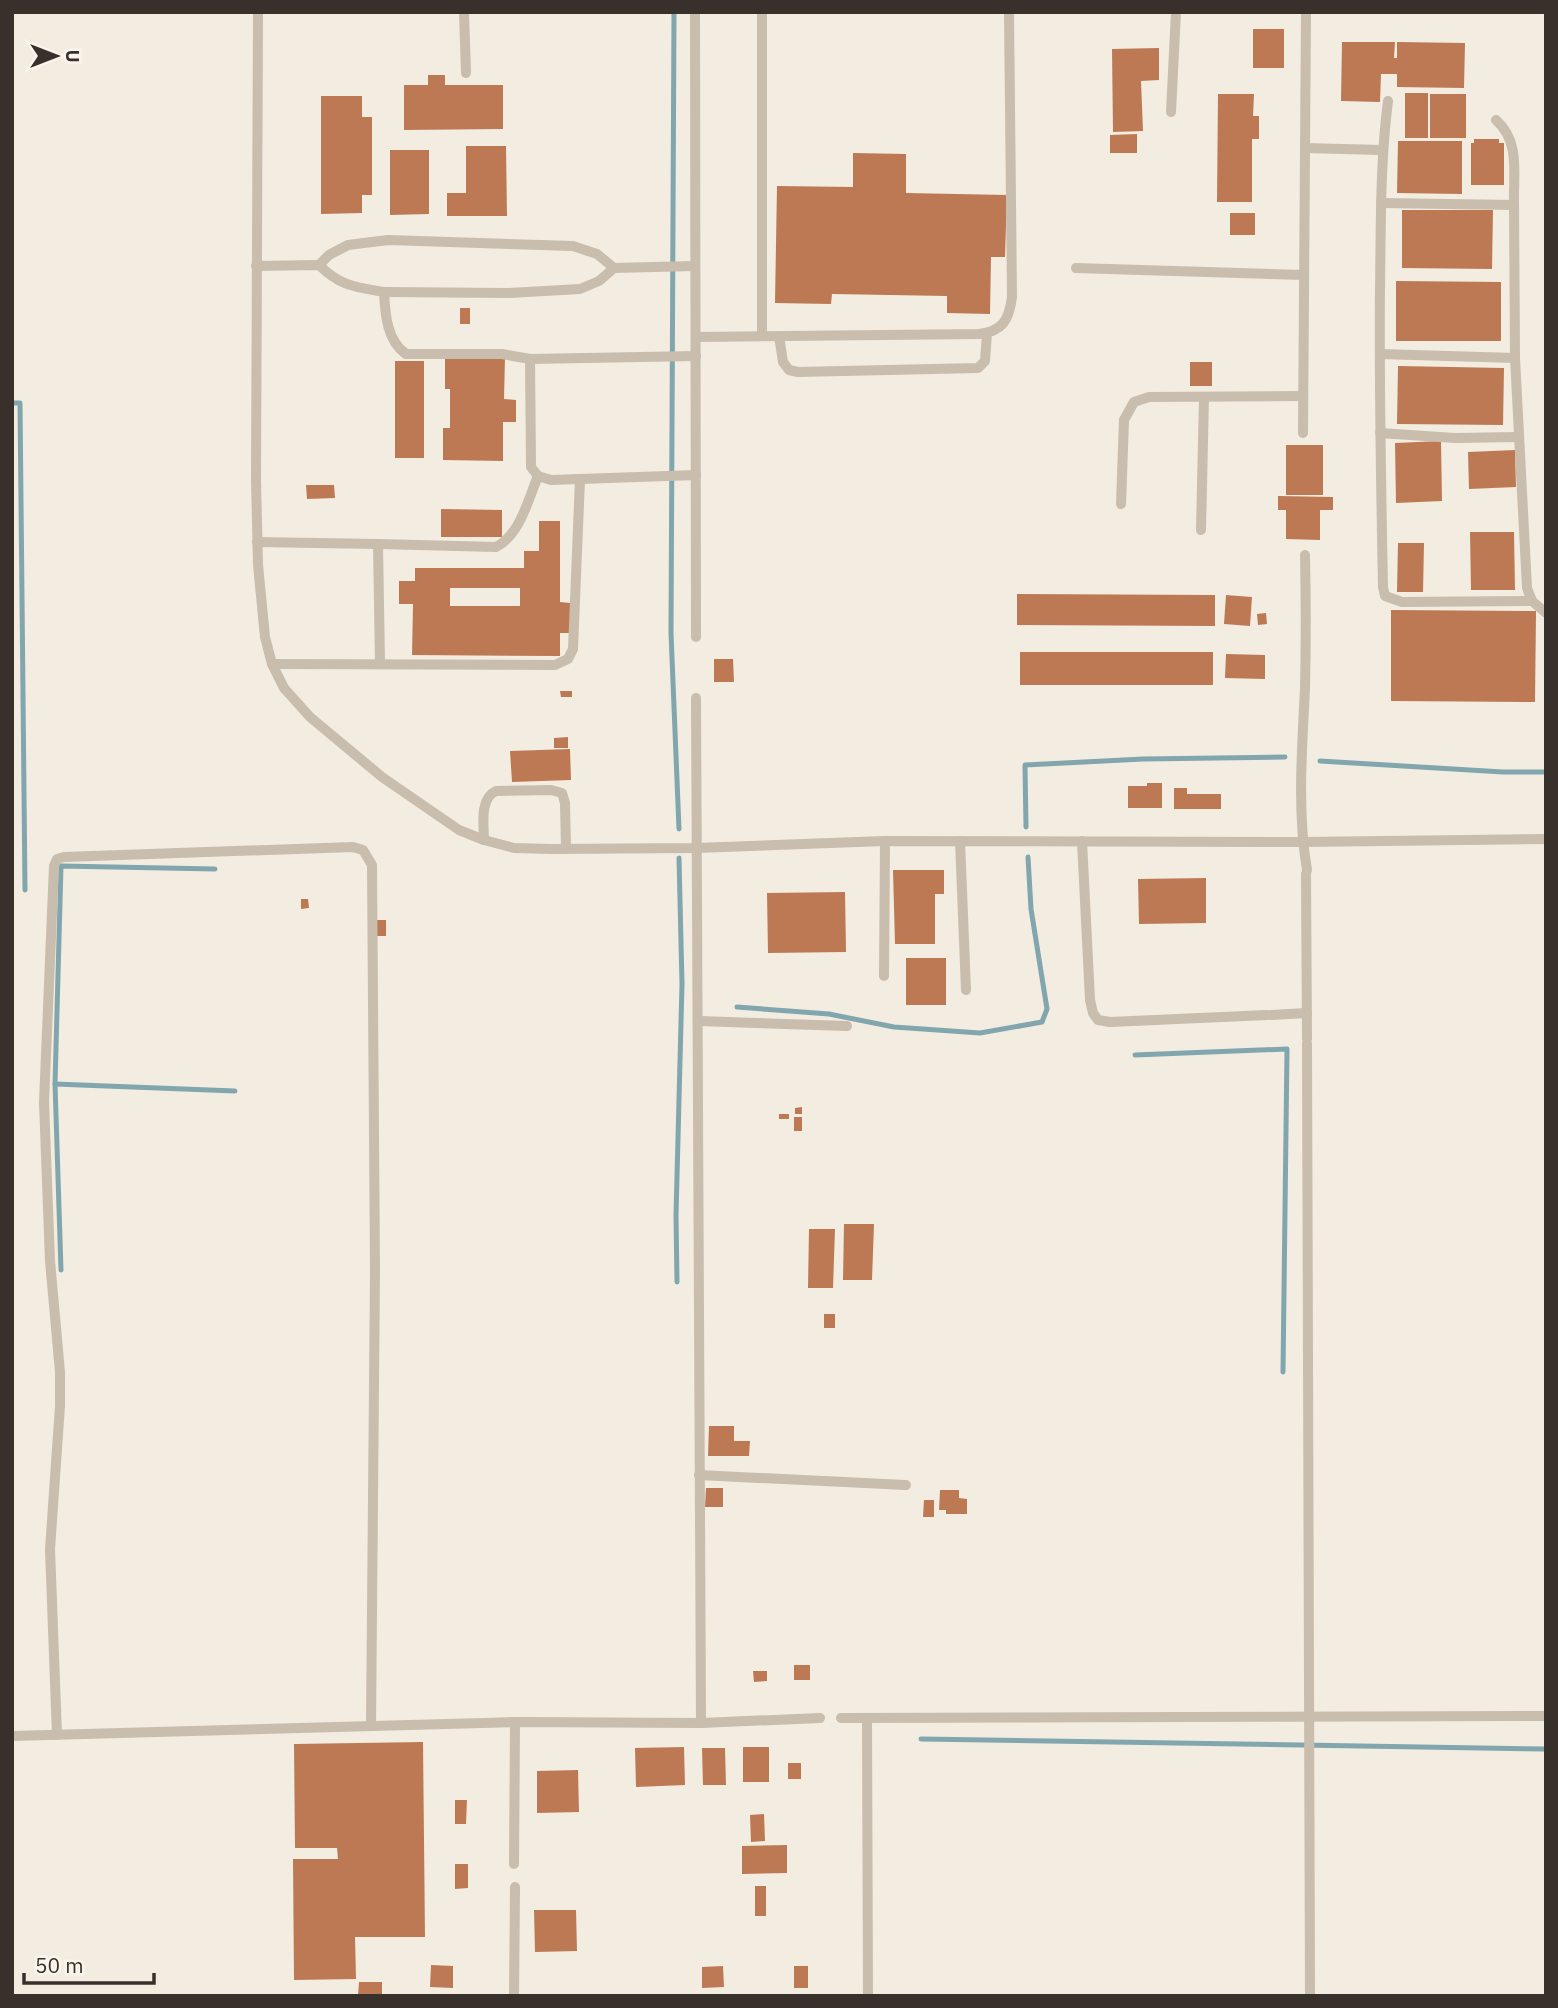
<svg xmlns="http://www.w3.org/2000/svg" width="1558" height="2008" font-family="'IBM Plex Sans',sans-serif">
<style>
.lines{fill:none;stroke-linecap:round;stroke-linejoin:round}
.stream{stroke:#82a6ad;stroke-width:5}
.building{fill:#bd7954;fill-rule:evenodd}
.lane{stroke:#c9bdad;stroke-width:10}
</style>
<rect width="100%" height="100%" fill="#f2ece1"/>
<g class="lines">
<g class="stream">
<path d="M 674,12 L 671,633 L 679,829"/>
<path d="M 12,403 L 20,403 L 25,890"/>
<path d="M 1320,761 L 1503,772 L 1546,772"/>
<path d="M 1026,827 L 1025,765 L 1143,759 L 1285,757"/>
<path d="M 737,1007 L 829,1014 L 894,1027 L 980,1033 L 1042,1022 L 1047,1009 L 1031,909 L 1028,857"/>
<path d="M 1135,1055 L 1287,1049 L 1283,1372"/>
<path d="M 55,1084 L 61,866 L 215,869"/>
<path d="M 61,1270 L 55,1084 L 235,1091"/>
<path d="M 677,1282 L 676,1215 L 682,984 L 679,858"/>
<path d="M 921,1739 L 1546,1749"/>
</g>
</g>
<g class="building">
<rect x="1253" y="29" width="31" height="39"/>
<path d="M 1342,42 L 1395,42 L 1394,58 L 1397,58 L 1397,42 L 1465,43 L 1464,88 L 1397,87 L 1397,74 L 1381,74 L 1380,102 L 1341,101 Z"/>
<path d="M 1159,48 L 1159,80 L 1141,81 L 1143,131 L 1113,132 L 1112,49 Z"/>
<path d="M 428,75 L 445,75 L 445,85 L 503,85 L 503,129 L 404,130 L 404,85 L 428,85 Z"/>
<rect x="1405" y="93" width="23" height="45"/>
<path d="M 1218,94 L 1254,94 L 1253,116 L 1259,116 L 1259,139 L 1252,139 L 1252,202 L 1217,202 Z"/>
<rect x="1430" y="94" width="36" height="44"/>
<path d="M 321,96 L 362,96 L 362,117 L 372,117 L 372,195 L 362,195 L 362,213 L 321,214 Z"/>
<path d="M 1137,134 L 1137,153 L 1110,153 L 1110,135 Z"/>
<path d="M 1474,139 L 1499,139 L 1499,143 L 1504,143 L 1504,185 L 1471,185 L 1471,143 L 1474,143 Z"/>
<path d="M 1398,141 L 1462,141 L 1462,194 L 1397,193 Z"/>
<path d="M 466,146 L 506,146 L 507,216 L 447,216 L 447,193 L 466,193 Z"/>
<path d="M 390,150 L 429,150 L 429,214 L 390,215 Z"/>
<path d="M 853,153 L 906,154 L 906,193 L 1007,195 L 1005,257 L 991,257 L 990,314 L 947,313 L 947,296 L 832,294 L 831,304 L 775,303 L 777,186 L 853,187 Z"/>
<path d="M 1402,210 L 1493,210 L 1492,269 L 1402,268 Z"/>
<rect x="1230" y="213" width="25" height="22"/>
<path d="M 1396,281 L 1501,282 L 1501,341 L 1396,341 Z"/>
<rect x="460" y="308" width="10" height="16"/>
<path d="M 445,357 L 505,357 L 504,399 L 516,400 L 516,422 L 503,422 L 503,461 L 443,460 L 443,428 L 450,428 L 450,389 L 445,389 Z"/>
<rect x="395" y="361" width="29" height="97"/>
<rect x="1190" y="362" width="22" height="24"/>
<path d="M 1398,366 L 1504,368 L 1503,425 L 1397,424 Z"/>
<path d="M 1441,441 L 1442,501 L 1396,503 L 1395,443 Z"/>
<rect x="1286" y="445" width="37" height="50"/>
<path d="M 1515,450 L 1516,487 L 1469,489 L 1468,452 Z"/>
<path d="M 306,485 L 334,485 L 335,498 L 307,499 Z"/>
<path d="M 1278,496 L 1333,497 L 1333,510 L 1320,510 L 1320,540 L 1286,539 L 1286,510 L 1278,510 Z"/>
<path d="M 441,509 L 502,510 L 502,537 L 441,537 Z"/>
<path d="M 539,521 L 560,521 L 560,602 L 570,603 L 570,633 L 560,633 L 560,656 L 412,655 L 413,604 L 399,604 L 399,581 L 415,581 L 415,568 L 524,568 L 524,551 L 539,551 ZM 450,588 L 520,588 L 520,606 L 450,606 Z"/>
<path d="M 1470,532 L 1514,532 L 1515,590 L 1471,590 Z"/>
<path d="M 1398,543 L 1424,543 L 1423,592 L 1397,592 Z"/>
<path d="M 1017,594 L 1215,595 L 1215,626 L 1017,625 Z"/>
<path d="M 1226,595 L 1252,597 L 1250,626 L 1224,624 Z"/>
<path d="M 1391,610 L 1536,611 L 1535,702 L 1391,701 Z"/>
<path d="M 1266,613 L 1267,624 L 1258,625 L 1257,614 Z"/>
<rect x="1020" y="652" width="193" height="33"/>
<path d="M 1226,654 L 1265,655 L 1265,679 L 1225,678 Z"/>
<path d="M 714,659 L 733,659 L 734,682 L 714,682 Z"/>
<path d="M 560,691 L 572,691 L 572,697 L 561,697 Z"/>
<path d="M 568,737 L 568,748 L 554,748 L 554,738 Z"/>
<path d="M 570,749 L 571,780 L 512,782 L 510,751 Z"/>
<path d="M 1147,783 L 1162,783 L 1162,808 L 1128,808 L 1128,786 L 1147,786 Z"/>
<path d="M 1174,788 L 1187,788 L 1187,794 L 1221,794 L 1221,809 L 1174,809 Z"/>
<path d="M 893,870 L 944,870 L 944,894 L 935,894 L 935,944 L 895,944 Z"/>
<path d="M 1206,878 L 1206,923 L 1139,924 L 1138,879 Z"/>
<path d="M 845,892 L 846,952 L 768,953 L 767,893 Z"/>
<path d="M 301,899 L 308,899 L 309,908 L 301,909 Z"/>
<rect x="376" y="920" width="10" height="16"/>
<rect x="906" y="958" width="40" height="47"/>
<path d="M 802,1107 L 802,1114 L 795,1114 L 795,1108 Z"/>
<rect x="779" y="1114" width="10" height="5"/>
<rect x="794" y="1117" width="8" height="14"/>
<path d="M 844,1224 L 874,1224 L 872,1280 L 843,1280 Z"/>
<path d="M 809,1229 L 835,1229 L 833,1288 L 808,1288 Z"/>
<rect x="824" y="1314" width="11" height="14"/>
<path d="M 709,1426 L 734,1426 L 734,1441 L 750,1441 L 749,1456 L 708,1456 Z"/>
<path d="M 706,1488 L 723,1488 L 723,1507 L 705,1507 Z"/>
<path d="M 940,1490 L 959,1490 L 959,1498 L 967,1499 L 967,1514 L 946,1514 L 946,1510 L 939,1510 Z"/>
<path d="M 924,1500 L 934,1500 L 934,1517 L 923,1517 Z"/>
<rect x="794" y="1665" width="16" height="15"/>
<path d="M 753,1671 L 767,1671 L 767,1681 L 754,1682 Z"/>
<path d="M 423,1742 L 425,1937 L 355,1937 L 356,1979 L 294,1980 L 293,1859 L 338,1859 L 337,1848 L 295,1848 L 294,1744 Z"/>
<path d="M 684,1747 L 685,1785 L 636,1787 L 635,1748 Z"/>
<rect x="743" y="1747" width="26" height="35"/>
<path d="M 702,1748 L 725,1748 L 726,1785 L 703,1785 Z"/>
<rect x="788" y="1763" width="13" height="16"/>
<path d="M 578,1770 L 579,1812 L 537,1813 L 537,1771 Z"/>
<path d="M 455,1800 L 467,1800 L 466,1824 L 455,1824 Z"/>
<path d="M 764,1814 L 765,1841 L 751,1842 L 750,1815 Z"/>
<path d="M 787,1845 L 787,1873 L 742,1874 L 742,1846 Z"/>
<path d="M 455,1864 L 468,1864 L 468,1888 L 455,1889 Z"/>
<rect x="755" y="1886" width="11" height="30"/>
<path d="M 534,1910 L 576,1910 L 577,1951 L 535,1952 Z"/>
<path d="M 431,1965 L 453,1966 L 453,1988 L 430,1987 Z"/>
<path d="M 723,1966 L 724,1987 L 702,1988 L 702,1967 Z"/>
<rect x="794" y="1966" width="14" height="22"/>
<path d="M 359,1982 L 382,1982 L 382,1996 L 358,1996 Z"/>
</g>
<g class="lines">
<g class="lane">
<path d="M 258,12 L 256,480 L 258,565 L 265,637 L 272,664 L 284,688 L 310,717 L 382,777 L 459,830 L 484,840 L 514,848 L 551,849 L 697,848 L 885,841 L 1302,842 L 1546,839"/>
<path d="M 464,12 L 466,73"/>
<path d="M 695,12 L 696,637"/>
<path d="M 762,12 L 762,336"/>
<path d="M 1388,101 C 1380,163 1381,225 1380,288 C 1379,387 1381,487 1383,587 L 1385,596 L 1402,602 L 1532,601"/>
<path d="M 1171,112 L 1176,12"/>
<path d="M 1305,148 L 1381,150"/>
<path d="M 1381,203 L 1514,205 C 1513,175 1521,142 1496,120"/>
<path d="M 319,265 L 329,255 L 348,245 L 388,240 L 573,246 L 597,254 L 614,268"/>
<path d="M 256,266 L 319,265 C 340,286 355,287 384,292 C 385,314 387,341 406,354 L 502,354 L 530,359"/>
<path d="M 1076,268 L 1304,275"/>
<path d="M 384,292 L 509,293 L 580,289 L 599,281 L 614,268 L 694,266"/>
<path d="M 779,336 L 783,362 L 789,370 L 798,372 L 978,368 L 985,361 L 987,333"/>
<path d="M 696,337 L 979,334 C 1003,331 1009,320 1012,297 L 1009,12"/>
<path d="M 1380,354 L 1515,358 L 1514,205"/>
<path d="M 696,356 L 530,359 L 531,467 L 538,476 L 551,480 L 696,475"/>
<path d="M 1515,358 L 1527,588 L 1532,601 L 1546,613"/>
<path d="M 1303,433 L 1306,12"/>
<path d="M 1380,433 L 1455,438 L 1519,437"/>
<path d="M 1121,504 L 1124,420 L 1134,402 L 1149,397 L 1303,396"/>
<path d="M 1201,530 L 1204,397"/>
<path d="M 257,542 L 378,544 L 380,664"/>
<path d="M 378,544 L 496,547 C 520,535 528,500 538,476"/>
<path d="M 1305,555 C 1306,600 1306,644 1305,689 C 1302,749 1297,811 1307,870"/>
<path d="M 272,664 L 555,665 L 568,659 L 573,649 L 580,479"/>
<path d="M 696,698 L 701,1723"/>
<path d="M 484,840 C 484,825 479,799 496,791 L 551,790 L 562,793 L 565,803 L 566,849"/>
<path d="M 960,841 L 966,990"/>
<path d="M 1082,841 L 1090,1000 L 1093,1013 L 1098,1020 L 1110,1022 L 1267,1015"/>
<path d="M 1306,874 L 1307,1039"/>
<path d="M 884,976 L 885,841"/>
<path d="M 1271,1015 L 1307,1013"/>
<path d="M 698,1021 L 847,1026"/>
<path d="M 1307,1044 L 1310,1996"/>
<path d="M 699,1475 L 906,1485"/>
<path d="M 841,1718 L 1546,1716"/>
<path d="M 867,1719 L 868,1996"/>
<path d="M 57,1735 L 50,1549 L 60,1406 L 60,1372 L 50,1261 L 44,1102 L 54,866 L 57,859 L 64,857 L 353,847 L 363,850 L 372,865 L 375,1270 L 371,1726"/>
<path d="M 12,1736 L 515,1722 L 701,1723 L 820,1718"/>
<path d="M 514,1864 L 515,1722"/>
<path d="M 514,1996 L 515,1887"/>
</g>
</g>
<rect width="1558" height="2008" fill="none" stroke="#38312b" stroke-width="28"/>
<g transform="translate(56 56) rotate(90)" stroke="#f9f5ed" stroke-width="5" paint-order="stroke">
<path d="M0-5L12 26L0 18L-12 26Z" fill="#38312b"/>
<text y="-10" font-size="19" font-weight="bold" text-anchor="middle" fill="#38312b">U</text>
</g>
<path d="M24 1973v10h130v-10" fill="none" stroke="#38312b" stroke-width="3.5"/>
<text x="35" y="1973" font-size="21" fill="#38312b" stroke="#f9f5ed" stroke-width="5" paint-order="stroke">50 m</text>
</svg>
